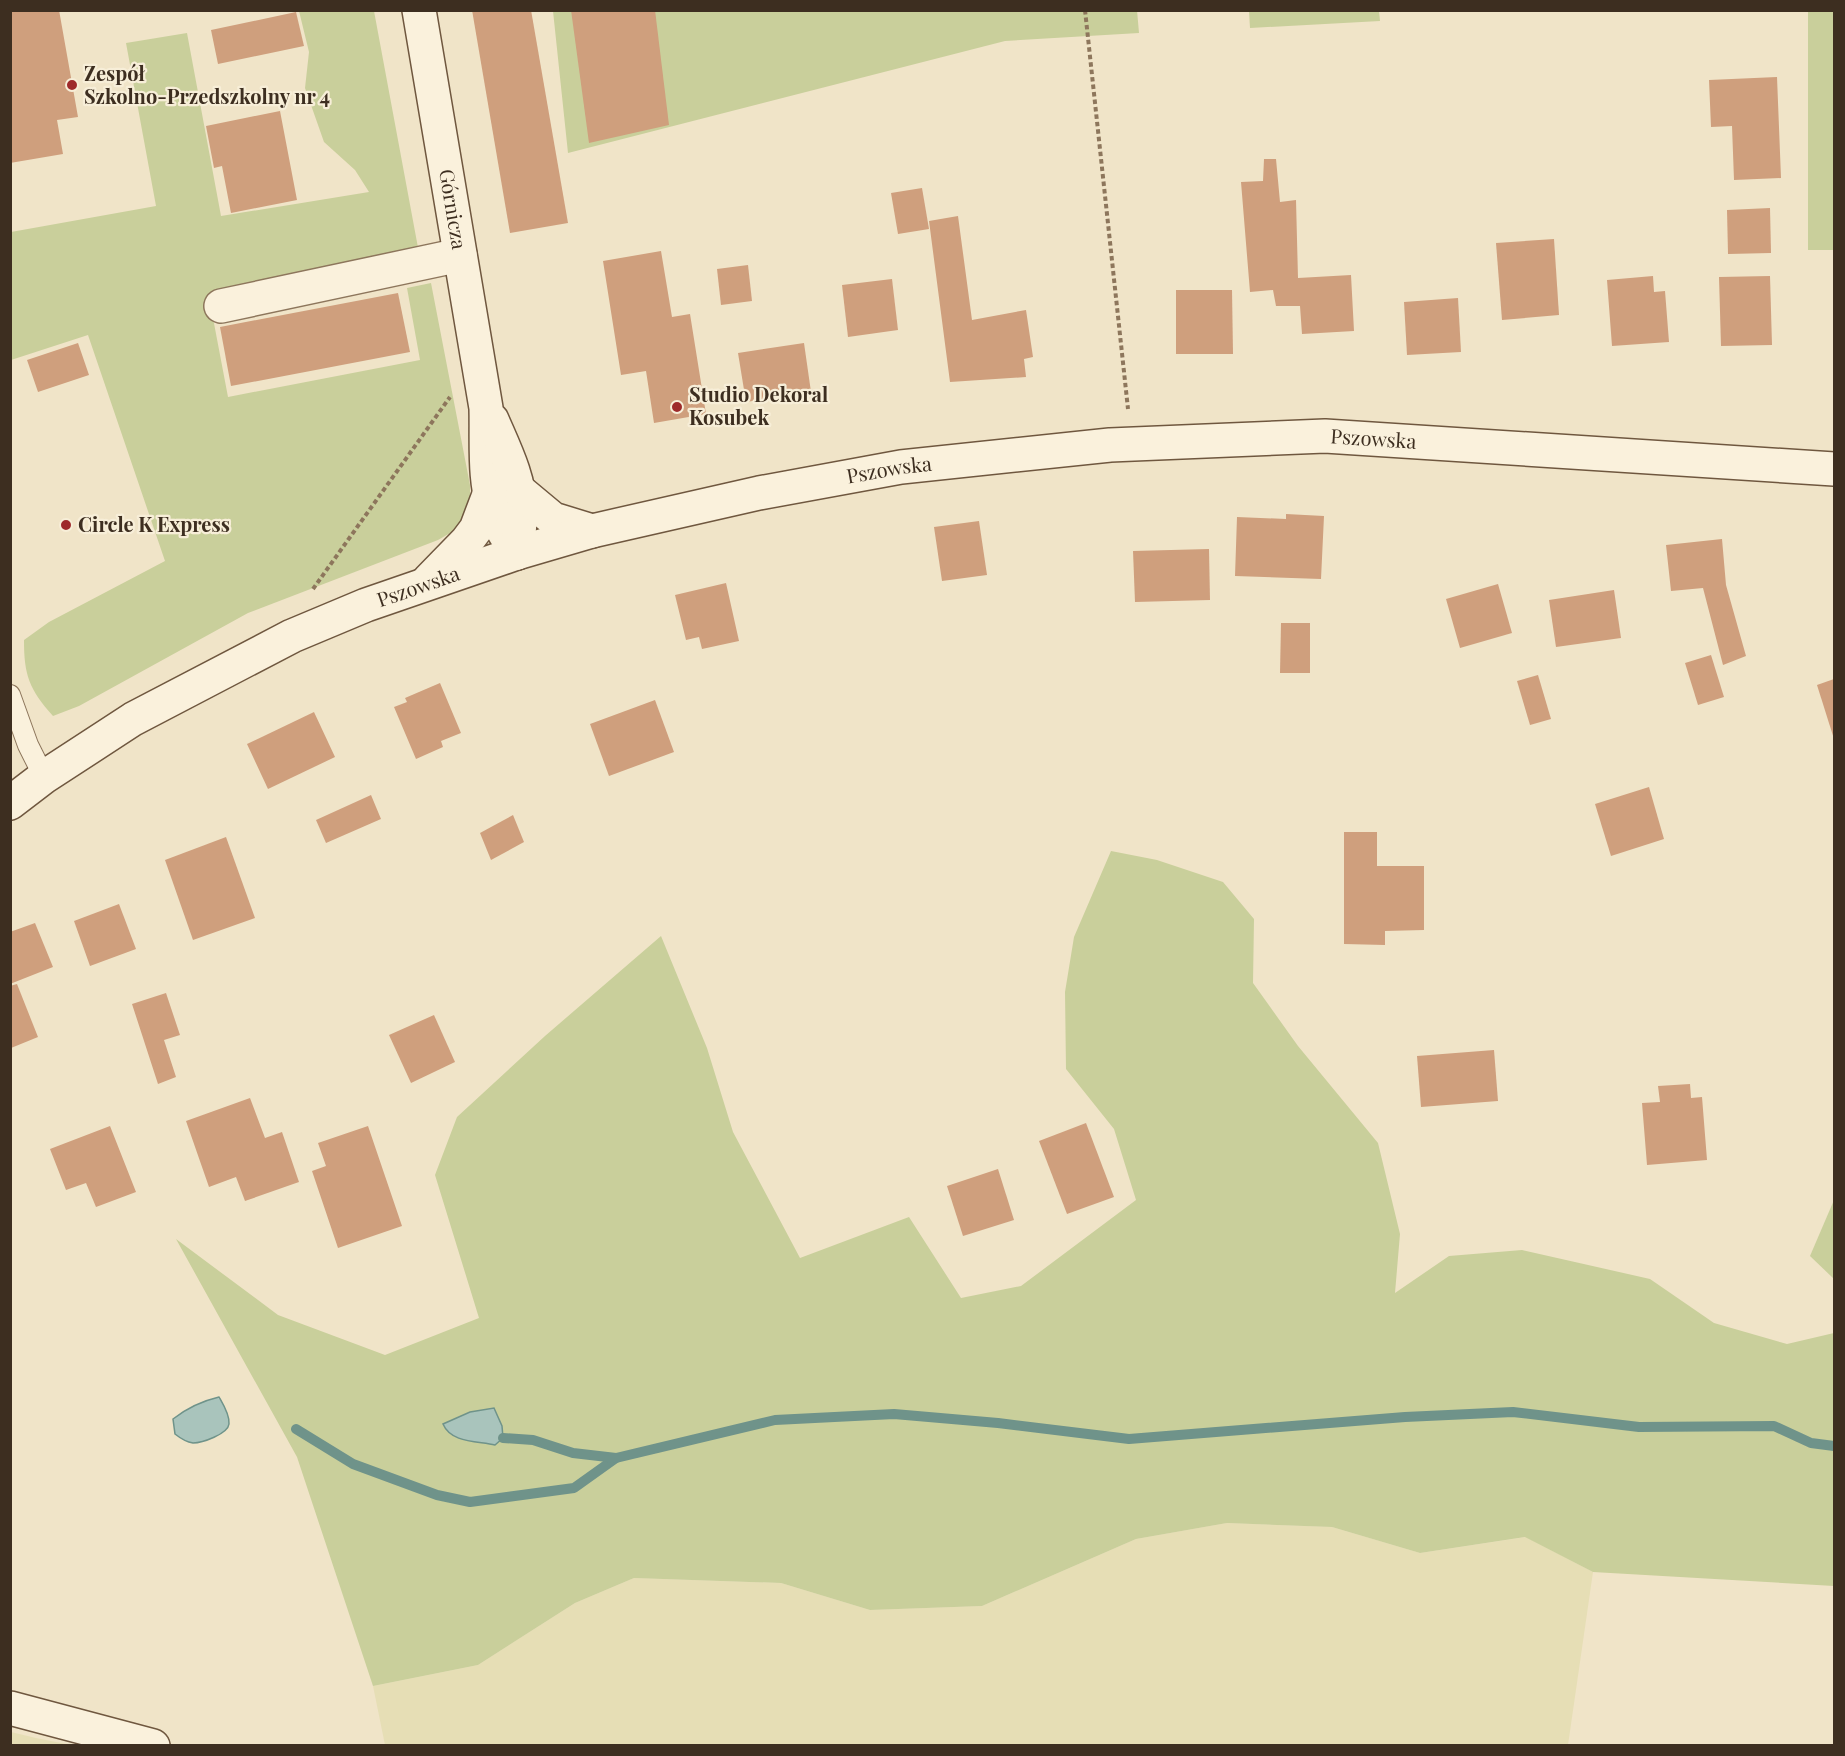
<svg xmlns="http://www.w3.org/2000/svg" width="1845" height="1756" font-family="'Playfair Display',serif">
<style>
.farmland{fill:#e6deb5}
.green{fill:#c9cf9b}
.water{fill:#a9c4bc;stroke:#6f938a;stroke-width:1.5}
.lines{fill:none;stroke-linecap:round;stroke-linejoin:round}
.stream{stroke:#6f938a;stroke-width:10}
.building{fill:#cf9f7d}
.lane-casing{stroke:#8d765c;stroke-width:22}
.street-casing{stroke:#8d765c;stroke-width:36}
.secondary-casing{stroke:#6f573f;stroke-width:36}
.path{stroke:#8d765c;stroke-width:4;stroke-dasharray:4.5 3;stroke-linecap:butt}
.lane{stroke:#faf1dc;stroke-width:20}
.street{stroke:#faf1dc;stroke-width:33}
.secondary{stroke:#faf1dc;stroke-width:33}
.poi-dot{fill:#9e2a2b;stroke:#f7eed8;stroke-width:2}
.labels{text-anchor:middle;stroke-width:4.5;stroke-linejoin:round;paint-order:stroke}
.poi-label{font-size:20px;font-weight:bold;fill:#3d2e20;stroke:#f7eed8;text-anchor:start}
.street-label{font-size:20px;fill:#3d2e20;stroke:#f7eed8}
</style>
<rect width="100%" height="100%" fill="#f0e4c8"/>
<g class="farmland">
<path d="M 1227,1523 L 1332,1527 L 1420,1553 L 1526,1537 L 1593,1572 L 1568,1745 L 385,1745 L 373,1686 L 478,1665 L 575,1603 L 634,1578 L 781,1583 L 870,1610 L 982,1606 L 1136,1539 Z"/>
<path d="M 11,1732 L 36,1738 L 71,1745 L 11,1745 Z"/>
</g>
<g class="green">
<path d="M 1137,10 L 1139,33 L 1005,41 L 568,153 L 553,11 Z"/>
<path d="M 299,11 L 374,11 L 419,253 L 209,297 L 228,397 L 420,360 L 407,288 L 431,283 L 470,485 L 470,503 L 464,518 L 452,532 L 438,540 L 248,613 L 79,706 L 53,716 C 29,689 24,675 24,640 L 49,622 L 165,561 L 88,335 L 11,360 L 11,232 L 156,206 L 126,43 L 187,33 L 221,216 L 369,192 L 355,170 L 324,142 L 305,88 L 309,52 Z"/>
<path d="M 1249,11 L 1379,11 L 1380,21 L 1250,28 Z"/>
<rect x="1808" y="11" width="26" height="239"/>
<path d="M 1111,851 L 1157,860 L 1223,882 L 1254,919 L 1253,983 L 1298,1046 L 1378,1143 L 1400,1234 L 1395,1293 L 1449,1256 L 1522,1250 L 1650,1279 L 1714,1323 L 1787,1344 L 1834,1333 L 1834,1586 L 1593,1572 L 1525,1537 L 1420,1553 L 1332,1527 L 1227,1523 L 1136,1539 L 982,1606 L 870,1610 L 781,1583 L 634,1578 L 575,1603 L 478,1665 L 373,1686 L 297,1457 L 176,1239 L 278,1315 L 385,1355 L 479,1318 L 435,1175 L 457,1117 L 545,1036 L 661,936 L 707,1048 L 733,1132 L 800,1258 L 909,1217 L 961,1298 L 1021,1286 L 1136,1200 L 1114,1129 L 1066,1069 L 1065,992 L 1074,937 Z"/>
<path d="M 1834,1200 L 1834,1279 L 1810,1256 Z"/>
</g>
<g class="water">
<path d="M 219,1397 C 223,1404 230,1415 229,1424 C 228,1434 202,1443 193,1443 C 186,1442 180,1438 175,1434 L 173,1419 C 187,1408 202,1401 219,1397 Z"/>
<path d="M 494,1408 L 502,1426 L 503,1438 L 495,1445 C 477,1441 451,1443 443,1424 L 470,1412 Z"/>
</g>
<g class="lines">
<g class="stream">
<path d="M 296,1429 L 353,1464 L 437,1495 L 470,1502 L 574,1488 L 616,1458"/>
<path d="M 503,1438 L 533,1440 L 573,1453 L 616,1458 L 775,1420 L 894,1414 L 998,1423 L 1129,1439 L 1405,1417 L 1513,1412 L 1639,1427 L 1774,1426 L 1811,1443 L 1834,1446"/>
</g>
</g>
<g class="building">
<path d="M 10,10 L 59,10 L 78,117 L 57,120 L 63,154 L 10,163 Z"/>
<path d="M 472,10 L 531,10 L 568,223 L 510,233 Z"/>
<path d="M 571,10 L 655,10 L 669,125 L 589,143 Z"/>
<path d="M 296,12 L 304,46 L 218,64 L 211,30 Z"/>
<path d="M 1777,77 L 1781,178 L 1734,180 L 1732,126 L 1711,127 L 1709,80 Z"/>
<path d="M 280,111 L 297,200 L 231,213 L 222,166 L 214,168 L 206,126 Z"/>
<path d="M 1264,159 L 1276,159 L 1280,202 L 1296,200 L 1298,278 L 1351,275 L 1354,331 L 1302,334 L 1300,306 L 1276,306 L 1273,290 L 1250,292 L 1241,182 L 1263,181 Z"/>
<path d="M 922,188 L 929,229 L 898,234 L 891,193 Z"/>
<path d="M 1770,208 L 1771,253 L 1728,254 L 1727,210 Z"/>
<path d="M 958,216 L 972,320 L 1026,310 L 1033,357 L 1024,359 L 1026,377 L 950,382 L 929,221 Z"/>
<path d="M 1554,239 L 1559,315 L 1502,320 L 1496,243 Z"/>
<path d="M 661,251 L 672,317 L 690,314 L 706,414 L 654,423 L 646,371 L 621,375 L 603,261 Z"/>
<path d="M 748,265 L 752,301 L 721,305 L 717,269 Z"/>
<path d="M 1653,276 L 1654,292 L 1665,291 L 1669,342 L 1612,346 L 1607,280 Z"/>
<path d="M 1770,276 L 1772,345 L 1721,346 L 1719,277 Z"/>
<path d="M 892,279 L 898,330 L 848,337 L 842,285 Z"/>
<path d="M 1176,290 L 1232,290 L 1233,354 L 1176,354 Z"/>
<path d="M 398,293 L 410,352 L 231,386 L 220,327 Z"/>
<path d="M 1458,298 L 1461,352 L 1407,355 L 1404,302 Z"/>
<path d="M 78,343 L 89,375 L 38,392 L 27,360 Z"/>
<path d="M 804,343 L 811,392 L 746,402 L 738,353 Z"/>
<path d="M 1286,514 L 1324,516 L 1321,579 L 1235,576 L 1237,517 L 1286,519 Z"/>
<path d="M 979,521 L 987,575 L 942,581 L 934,527 Z"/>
<path d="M 1722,539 L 1726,585 L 1746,656 L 1723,665 L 1703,588 L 1671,591 L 1666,545 Z"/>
<path d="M 1209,549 L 1210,600 L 1135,602 L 1133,551 Z"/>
<path d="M 726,583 L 739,641 L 702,649 L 699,637 L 686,640 L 675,595 Z"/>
<path d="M 1498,584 L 1512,633 L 1460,648 L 1446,599 Z"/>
<path d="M 1614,590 L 1621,638 L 1556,647 L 1549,600 Z"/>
<path d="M 1281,623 L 1310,623 L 1310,673 L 1280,673 Z"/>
<path d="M 1711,655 L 1724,697 L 1698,705 L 1685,663 Z"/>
<path d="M 1538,675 L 1551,719 L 1530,725 L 1517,681 Z"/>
<path d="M 1834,679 L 1834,739 L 1817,685 Z"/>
<path d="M 440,683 L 461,733 L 441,741 L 443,747 L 416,759 L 394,707 L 407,702 L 405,698 Z"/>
<path d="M 655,700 L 674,752 L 609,776 L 590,724 Z"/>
<path d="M 314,712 L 335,757 L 268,789 L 247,744 Z"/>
<path d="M 1649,787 L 1664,839 L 1611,856 L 1595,804 Z"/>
<path d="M 371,795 L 381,819 L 326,843 L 316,820 Z"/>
<path d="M 513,815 L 524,842 L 491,860 L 480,833 Z"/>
<path d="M 1344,832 L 1377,832 L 1377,866 L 1424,866 L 1424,930 L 1385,931 L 1385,945 L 1344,944 Z"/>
<path d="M 226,837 L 255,918 L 193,940 L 165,860 Z"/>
<path d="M 119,904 L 136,949 L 90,966 L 74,921 Z"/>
<path d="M 35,923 L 53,967 L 10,984 L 10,932 Z"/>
<path d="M 17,984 L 38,1037 L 11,1048 L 10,986 Z"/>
<path d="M 166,993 L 180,1035 L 164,1040 L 176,1077 L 158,1084 L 132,1004 Z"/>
<path d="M 434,1015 L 455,1062 L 411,1083 L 389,1035 Z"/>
<path d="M 1494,1050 L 1498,1101 L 1421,1107 L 1417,1056 Z"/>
<path d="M 1690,1084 L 1691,1098 L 1702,1097 L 1707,1160 L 1647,1165 L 1642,1103 L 1660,1102 L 1658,1086 Z"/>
<path d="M 250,1098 L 265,1138 L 282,1132 L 299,1182 L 245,1201 L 236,1177 L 209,1187 L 186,1121 Z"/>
<path d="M 1086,1123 L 1114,1197 L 1067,1214 L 1039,1141 Z"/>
<path d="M 110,1126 L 136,1192 L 96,1207 L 86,1183 L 66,1190 L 50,1149 Z"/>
<path d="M 368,1126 L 402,1226 L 338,1248 L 312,1171 L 326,1166 L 318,1143 Z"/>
<path d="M 998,1169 L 1014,1220 L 963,1236 L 947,1186 Z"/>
</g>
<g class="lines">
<g class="lane-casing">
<path id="lane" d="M 10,695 L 28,745 L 44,777"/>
</g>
<g class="street-casing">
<path id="street" d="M 221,306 L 460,255"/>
</g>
<g class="secondary-casing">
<g id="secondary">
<path id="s1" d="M 419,10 L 486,408 C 487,443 483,482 496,516 C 500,529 510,541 517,553"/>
<path d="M 492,420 C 504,448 520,479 520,510 C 521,524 518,539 517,553"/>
<path d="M 517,489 L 553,519 L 592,531"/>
<path d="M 429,580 L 467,541 L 476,529 L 490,492"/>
<path id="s2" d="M 10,803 L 44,777 L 133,719 L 292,636 L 366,605 L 517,553 L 592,531 L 759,493 L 901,467 L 1110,445 L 1325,436 L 1834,469"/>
<path d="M 10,1708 L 153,1746"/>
</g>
</g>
<g class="path">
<path d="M 1085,10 L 1128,409"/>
<path d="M 313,589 L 450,397"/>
</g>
<use href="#lane" class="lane"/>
<use href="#street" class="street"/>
<use href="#secondary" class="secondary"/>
</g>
<g class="poi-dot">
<circle cx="72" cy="85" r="6"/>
<circle cx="677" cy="407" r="6"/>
<circle cx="66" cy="525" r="6"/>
</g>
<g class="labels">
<g class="poi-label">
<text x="84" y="81">Zespół<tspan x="84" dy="23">Szkolno-Przedszkolny nr 4</tspan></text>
<text x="689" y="402">Studio Dekoral<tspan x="689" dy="23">Kosubek</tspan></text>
<text x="78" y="532">Circle K Express</text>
</g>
<g class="street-label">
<text dy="7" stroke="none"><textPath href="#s1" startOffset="202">Górnicza</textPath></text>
<text dy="7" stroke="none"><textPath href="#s2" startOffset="1436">Pszowska</textPath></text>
<text dy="7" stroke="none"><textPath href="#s2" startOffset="950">Pszowska</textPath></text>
<text dy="7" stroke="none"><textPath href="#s2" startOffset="464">Pszowska</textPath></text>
</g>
</g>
<rect width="1845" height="1756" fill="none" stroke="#3d2e20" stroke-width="24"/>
</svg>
